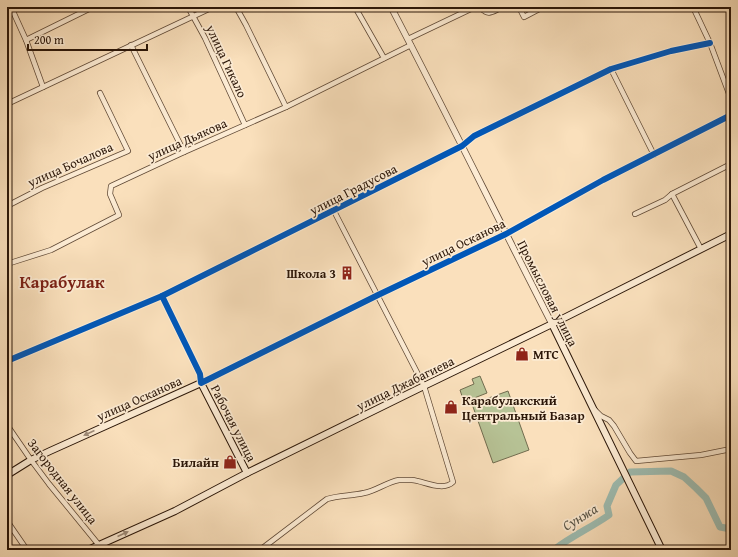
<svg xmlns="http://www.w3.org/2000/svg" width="738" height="557" font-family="'Gentium Book Plus',serif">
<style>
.green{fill:#b7c396;stroke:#716c4f}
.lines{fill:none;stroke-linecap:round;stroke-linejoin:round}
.river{stroke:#9ebdb2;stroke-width:7}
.minor-casing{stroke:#5f4835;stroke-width:6}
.tertiary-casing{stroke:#5f4835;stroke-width:7}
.secondary-casing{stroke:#2b1608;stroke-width:8}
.minor{stroke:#fcebd3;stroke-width:4.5}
.tertiary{stroke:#fcebd3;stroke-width:5.5}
.secondary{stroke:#fcebd3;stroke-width:6}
.cycleway-casing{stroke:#fcebd3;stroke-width:8}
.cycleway{stroke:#0057b8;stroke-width:6}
.oneway{fill:#9e8b78}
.labels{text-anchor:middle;stroke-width:3.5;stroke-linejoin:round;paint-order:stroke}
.street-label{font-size:13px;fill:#2b1608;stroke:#fcebd3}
.poi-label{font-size:13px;font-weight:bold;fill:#2b1608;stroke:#fcebd3;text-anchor:end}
.water-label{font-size:14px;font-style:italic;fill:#535044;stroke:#fcebd3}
.district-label{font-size:17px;font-weight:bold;fill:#7a1f14;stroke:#fcebd3}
</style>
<rect width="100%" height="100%" fill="#fae0bc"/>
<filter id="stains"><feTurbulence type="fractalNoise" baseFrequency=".005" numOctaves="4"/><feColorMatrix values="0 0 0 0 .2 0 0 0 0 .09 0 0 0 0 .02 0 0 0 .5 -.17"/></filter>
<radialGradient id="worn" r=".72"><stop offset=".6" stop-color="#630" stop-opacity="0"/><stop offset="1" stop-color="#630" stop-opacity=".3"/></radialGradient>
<g class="green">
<path d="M 480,376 L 487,393 L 464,402 L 460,390 L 474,384 L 472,379 Z"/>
<path d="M 508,391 L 529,450 L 493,463 L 472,404 Z"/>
</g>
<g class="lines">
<path class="river" d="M 555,550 L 555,549 C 572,536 592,527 609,515 L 607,506 L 616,485 L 630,472 L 671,471 L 684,477 L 696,488 L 706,498 L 720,527 L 731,529"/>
<g class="minor-casing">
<g id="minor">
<path d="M 11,7 L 26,40 L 43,87"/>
<path d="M 188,7 L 205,38 L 245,125"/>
<path d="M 236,7 L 246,25 L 286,107"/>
<path d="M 355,7 L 384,58"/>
<path d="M 519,7 L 524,17 L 543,7"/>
<path d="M 693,7 L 710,43 L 731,99"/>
<path d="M 408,39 L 475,7 L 481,8 C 489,17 493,11 503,7"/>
<path d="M 26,40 L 93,7"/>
<path d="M 131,45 L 184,152"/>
<path d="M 611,69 L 654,155"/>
<path d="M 7,104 L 213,7"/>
<path d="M 672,194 L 701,249"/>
<path d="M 7,206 L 42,188 L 128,151 L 100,93"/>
<path d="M 635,214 L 665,200 L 672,194 L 731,164"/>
<path d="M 7,264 L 51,250 L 119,215 L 110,194 L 111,186 L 184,152 L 286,107 L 411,45"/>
<path d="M 162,296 L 200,374 L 201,383 L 378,295 L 506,234 L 603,180 L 731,115"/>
<path d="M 730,344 L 731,344"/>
<path d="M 7,361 L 162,296 L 462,146 L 474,136 L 611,69 L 671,51 L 710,43"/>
<path d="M 595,410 L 601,416 L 609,420 L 614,426 L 630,453 L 636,461 L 701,455 L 731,449"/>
<path d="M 7,425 L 31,460 L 49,484 L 103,550"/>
<path d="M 7,521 L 27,550"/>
<path d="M 260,550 L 327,499 C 339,495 351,496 364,493 C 376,491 387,482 399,480 C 403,480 408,480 412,480 C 424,481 443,492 453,482 L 424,386 L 334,211"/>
</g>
</g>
<g class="tertiary-casing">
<path id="tertiary" d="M 391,7 C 446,112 498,219 552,324"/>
</g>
<g class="secondary-casing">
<g id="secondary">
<path d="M 552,324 L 662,550"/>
<path d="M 7,475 L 31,460 L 50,451 L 201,383 L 247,473"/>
<path d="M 88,550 L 175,511 L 247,473 L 424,386 L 552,324 L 731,234"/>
</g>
</g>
<use href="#minor" class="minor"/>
<use href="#tertiary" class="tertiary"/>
<use href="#secondary" class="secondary"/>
<g class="cycleway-casing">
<g id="cycleway">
<path d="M 162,296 L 200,374 L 201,383 L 378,295 L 506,234 L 603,180 L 731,115"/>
<path d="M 7,361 L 162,296 L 462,146 L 474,136 L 611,69 L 671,51 L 710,43"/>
</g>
</g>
<use href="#cycleway" class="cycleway"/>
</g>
<defs><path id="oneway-solid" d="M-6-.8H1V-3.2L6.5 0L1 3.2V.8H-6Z"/></defs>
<g class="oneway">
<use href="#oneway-solid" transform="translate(89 433) rotate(156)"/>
<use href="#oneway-solid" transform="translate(123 534) rotate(-24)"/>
</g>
<defs>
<g id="building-bare" transform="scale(1.08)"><path d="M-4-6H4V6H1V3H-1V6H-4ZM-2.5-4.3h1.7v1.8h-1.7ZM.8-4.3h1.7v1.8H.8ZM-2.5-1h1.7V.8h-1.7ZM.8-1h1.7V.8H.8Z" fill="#8f2418" stroke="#fcebd3" stroke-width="2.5" paint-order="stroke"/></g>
<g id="shop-bare" transform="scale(1.08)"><path d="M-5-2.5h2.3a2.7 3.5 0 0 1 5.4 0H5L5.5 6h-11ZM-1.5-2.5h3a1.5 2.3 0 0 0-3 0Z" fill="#8f2418" stroke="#fcebd3" stroke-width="2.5" paint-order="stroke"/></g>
</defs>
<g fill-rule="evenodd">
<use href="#building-bare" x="347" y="273"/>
<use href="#shop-bare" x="522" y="354"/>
<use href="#shop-bare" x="451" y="407"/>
<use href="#shop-bare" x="230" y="462"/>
</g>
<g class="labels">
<g class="street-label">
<text transform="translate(227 61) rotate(65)" y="5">улица Гикало</text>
<text transform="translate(187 139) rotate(-24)" y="5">улица Дьякова</text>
<text transform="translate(70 164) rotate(-24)" y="5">улица Бочалова</text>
<text transform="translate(353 189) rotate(-27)" y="5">улица Градусова</text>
<text transform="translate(463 242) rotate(-26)" y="5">улица Осканова</text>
<text transform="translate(548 293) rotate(63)" y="5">Промысловая улица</text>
<text transform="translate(405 383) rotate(-26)" y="5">улица Джабагиева</text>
<text transform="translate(139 398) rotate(-24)" y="5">улица Осканова</text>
<text transform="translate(234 423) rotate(63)" y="5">Рабочая улица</text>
<text transform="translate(63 481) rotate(52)" y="5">Загородная улица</text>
</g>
<g class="poi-label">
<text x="336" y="278">Школа 3</text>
<text x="533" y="359" text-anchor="start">МТС</text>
<text x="462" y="405" text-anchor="start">Карабулакский<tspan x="462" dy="15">Центральный Базар</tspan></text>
<text x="219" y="467">Билайн</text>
</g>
<g class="water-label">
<text transform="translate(580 517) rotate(-31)" y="5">Сунжа</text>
</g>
<g class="district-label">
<text x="62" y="288">Карабулак</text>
</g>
</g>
<rect width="738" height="557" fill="none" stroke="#fae0bc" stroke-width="24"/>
<rect x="8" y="8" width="722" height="541" fill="none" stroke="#2b1608" stroke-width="2"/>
<rect x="12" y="12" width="714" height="533" fill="none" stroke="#2b1608"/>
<path d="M28 44v6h119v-6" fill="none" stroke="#2b1608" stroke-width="2"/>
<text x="34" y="44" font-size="12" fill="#2b1608" stroke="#fcebd3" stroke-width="3" paint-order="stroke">200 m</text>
<rect width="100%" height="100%" filter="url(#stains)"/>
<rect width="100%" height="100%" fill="url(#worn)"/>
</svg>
